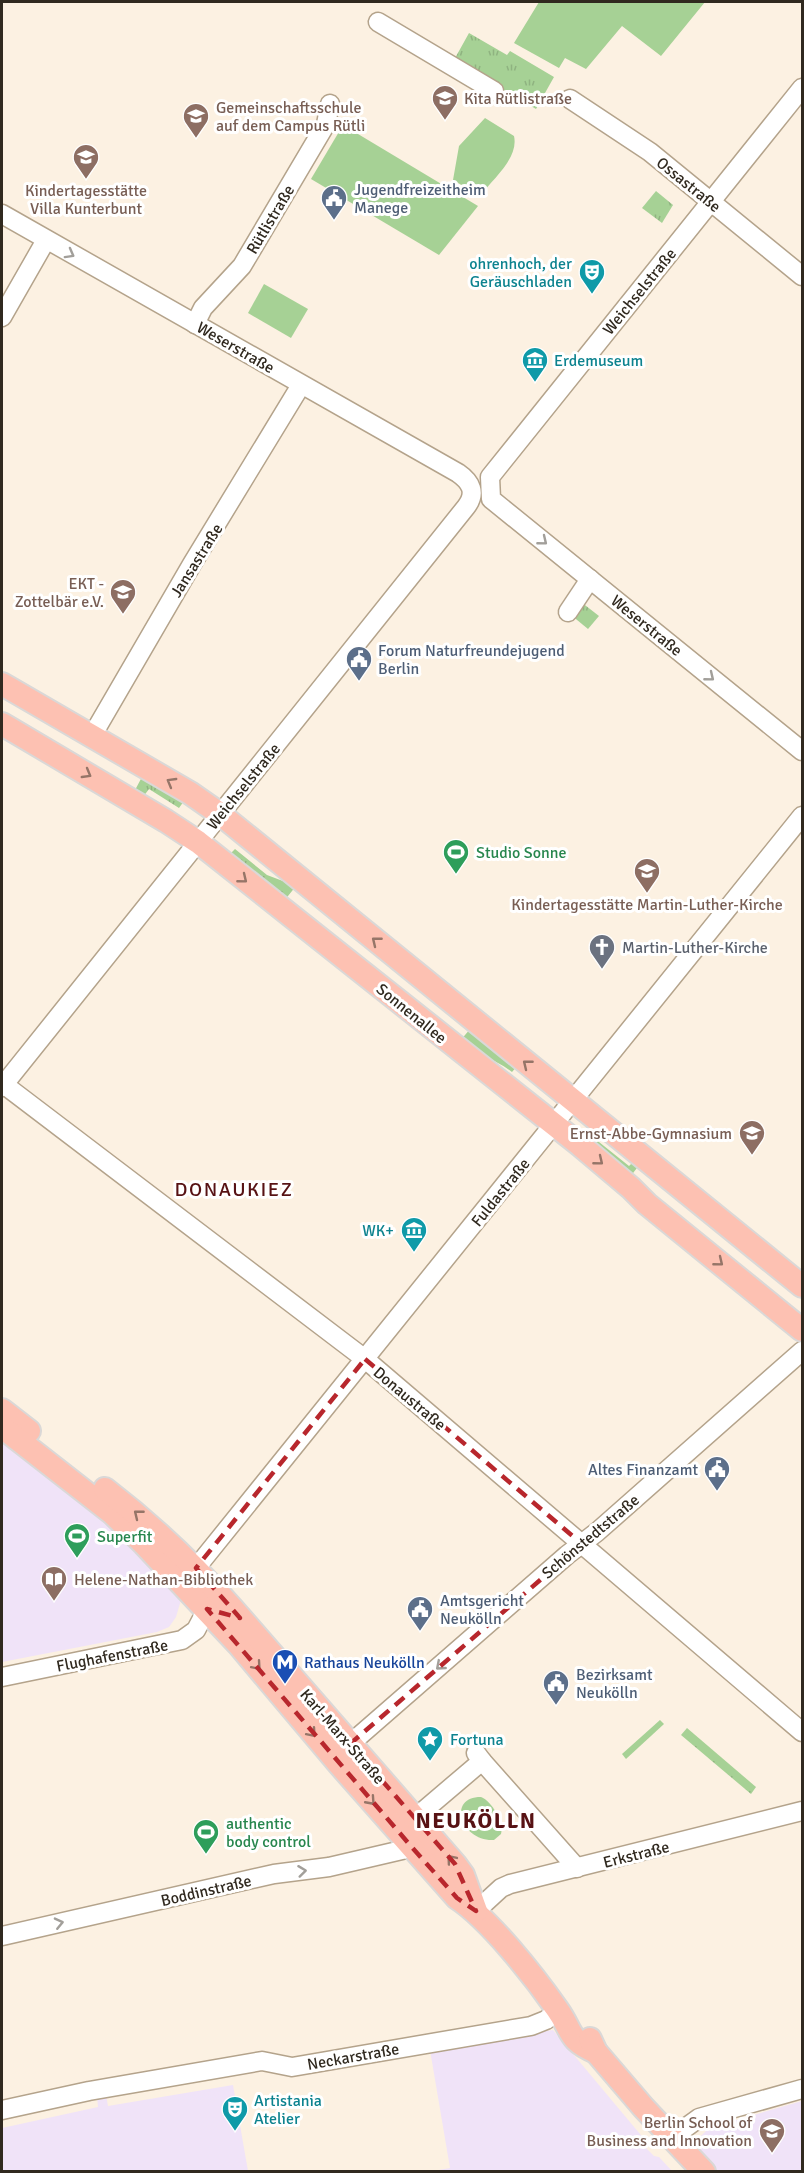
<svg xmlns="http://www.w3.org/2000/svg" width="804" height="2173" font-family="Signika,sans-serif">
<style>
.commercial{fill:#f0e3f8}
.grass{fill:url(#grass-tufts)}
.green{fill:#a6d195}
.water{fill:url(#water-waves)}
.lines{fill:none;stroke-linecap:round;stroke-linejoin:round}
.minor-casing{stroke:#b4a38b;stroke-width:21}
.major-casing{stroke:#dad8d7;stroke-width:26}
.minor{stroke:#fff;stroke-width:18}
.major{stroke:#fdc1b2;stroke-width:22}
.oneway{stroke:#a29f9a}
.oneway2{stroke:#967568}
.marked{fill:none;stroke:#b8272d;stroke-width:4.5;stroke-dasharray:12 8;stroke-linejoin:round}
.labels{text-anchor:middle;stroke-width:6;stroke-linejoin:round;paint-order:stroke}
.education-label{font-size:16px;fill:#785e54;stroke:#fff;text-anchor:start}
.street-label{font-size:16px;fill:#30291f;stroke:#fff}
.service-label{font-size:16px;fill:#4e5e75;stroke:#fff;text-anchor:start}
.culture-label{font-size:16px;fill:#0d838f;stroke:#fff;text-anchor:start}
.leisure-label{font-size:16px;fill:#27864d;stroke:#fff;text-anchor:start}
.worship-label{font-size:16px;fill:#5b616d;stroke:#fff;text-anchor:start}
.transit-label{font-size:16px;fill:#164399;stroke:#fff;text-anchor:start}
.quarter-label{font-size:20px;letter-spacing:1.5px;fill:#571214;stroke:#fff}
.district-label{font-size:22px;font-weight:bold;letter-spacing:1.5px;fill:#571214;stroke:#fff}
</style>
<defs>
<pattern id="grass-tufts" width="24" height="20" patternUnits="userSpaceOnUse" patternTransform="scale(1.5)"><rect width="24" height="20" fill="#a6d195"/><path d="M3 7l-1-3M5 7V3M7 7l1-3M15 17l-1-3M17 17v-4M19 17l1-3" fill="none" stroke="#8fb380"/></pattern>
<pattern id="water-waves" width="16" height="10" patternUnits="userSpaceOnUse" patternTransform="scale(1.5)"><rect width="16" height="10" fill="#58ccd5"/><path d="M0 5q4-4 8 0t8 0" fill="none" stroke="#4dafb6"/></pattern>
</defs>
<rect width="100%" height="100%" fill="#fcf1e2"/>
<g class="commercial">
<path d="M 2,1439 L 132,1544 L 181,1600 L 176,1617 L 169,1627 L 157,1632 L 2,1662 Z"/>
<path d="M 553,2030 L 645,2140 L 646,2148 L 654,2156 L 659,2157 L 672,2171 L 433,2171 L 450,2168 L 430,2050 Z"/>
<path d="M 233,2085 L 248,2171 L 2,2171 L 2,2128 L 98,2107 L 97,2096 L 106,2095 L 108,2106 Z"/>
<path d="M 802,2101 L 802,2171 L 716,2172 L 699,2151 L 700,2137 L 709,2128 Z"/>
</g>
<g class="grass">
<path d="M 469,33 L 507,55 L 510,51 L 554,77 L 536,109 L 454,60 Z"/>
<path d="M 656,191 L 673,205 L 662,223 L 642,208 Z"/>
<path d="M 581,602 L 599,616 L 588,629 L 571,615 Z"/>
<path d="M 143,775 L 184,801 L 179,808 L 149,789 L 143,797 L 134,792 Z"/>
<path d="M 235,849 L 267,875 L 296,886 L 284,901 L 230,854 Z"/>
<path d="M 471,1028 L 518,1065 L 512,1072 C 495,1059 477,1054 459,1042 Z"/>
<path d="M 589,1134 L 629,1166 L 635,1160 L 640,1164 L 630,1177 L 584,1140 Z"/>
<path d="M 660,1720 L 664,1724 L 626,1759 L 622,1754 Z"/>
<path d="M 687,1728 L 756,1787 L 751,1794 L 681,1735 Z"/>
</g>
<g class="green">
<path d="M 539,2 L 705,2 L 661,56 L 622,26 L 586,69 L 565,58 L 559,68 L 514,43 Z"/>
<path d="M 485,118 L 514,136 C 519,158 493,179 480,196 L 453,180 L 459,146 Z"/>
<path d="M 343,125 L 478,206 L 439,255 L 311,179 Z"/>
<path d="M 264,284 L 308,309 L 291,338 L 248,313 Z"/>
<path d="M 481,1797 C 492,1801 504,1823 501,1834 L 494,1840 C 461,1842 446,1797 481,1797 Z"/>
</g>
<circle class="water" cx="480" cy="1820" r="9"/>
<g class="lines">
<g class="minor-casing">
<g id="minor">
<path d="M 378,22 L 494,91"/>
<path d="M 802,88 L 490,477 L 491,499 L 802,751"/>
<path d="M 570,99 L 650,152 L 802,276"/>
<path d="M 2,214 L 458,473 C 471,482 477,493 466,507 L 2,1087"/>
<path d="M 2,317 L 46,240"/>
<path d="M 195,324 L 203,308 L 242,266 L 326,124 L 330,104"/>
<path d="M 568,612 L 590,579"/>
<path d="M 92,736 L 192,564 L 301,385"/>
<path d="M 2,1083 L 365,1359 L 802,1732"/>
<path d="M 196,1568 L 802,816"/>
<path d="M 2,1677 L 182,1640 L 196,1630 L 207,1609"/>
<path d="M 350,1744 L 567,1555 L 597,1532 L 802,1351"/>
<path d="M 482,1761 L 577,1868"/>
<path d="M 415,1818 L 482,1761 L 476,1753"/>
<path d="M 476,1911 L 501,1888 L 510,1884 L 802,1811"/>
<path d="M 2,1936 L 274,1874 L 329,1867 L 402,1850 L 410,1845"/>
<path d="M 2,2110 L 89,2091 L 262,2061 L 292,2067 L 531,2026 L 546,2020 L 559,2010"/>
<path d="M 670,2139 L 699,2118 L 802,2089"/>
</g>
</g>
<g class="major-casing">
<g id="major">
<path d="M 2,684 L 190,793 L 220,814 L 802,1286"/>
<path d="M 2,724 L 166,821 L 198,842 L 580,1145 L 631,1188 L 647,1204 L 802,1330"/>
<path d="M 2,1410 L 29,1431"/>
<path d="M 2,1427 L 112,1513 L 144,1544 L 238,1644 L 338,1763 L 457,1898 C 489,1919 534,1976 557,2009 C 573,2031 567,2040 596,2052"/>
<path d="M 105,1489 C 152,1525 193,1564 232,1608 L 455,1864 L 463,1875 L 476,1911"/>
<path d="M 590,2039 L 596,2052 L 643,2107 L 704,2172"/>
</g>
</g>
<use href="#minor" class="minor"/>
<use href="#major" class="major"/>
</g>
<defs><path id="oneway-chevron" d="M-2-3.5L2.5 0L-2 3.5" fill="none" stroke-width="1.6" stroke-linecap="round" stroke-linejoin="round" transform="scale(1.5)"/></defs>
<g class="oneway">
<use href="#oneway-chevron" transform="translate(70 254) rotate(29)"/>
<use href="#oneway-chevron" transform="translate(543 541) rotate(39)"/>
<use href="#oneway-chevron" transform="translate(710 677) rotate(39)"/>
<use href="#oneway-chevron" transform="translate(440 1666) rotate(139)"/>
<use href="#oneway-chevron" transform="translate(302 1871) rotate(-7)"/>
<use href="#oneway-chevron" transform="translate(59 1923) rotate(-13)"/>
</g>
<g class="oneway2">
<use href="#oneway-chevron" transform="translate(87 774) rotate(30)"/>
<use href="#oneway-chevron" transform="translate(171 782) rotate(-150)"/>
<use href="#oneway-chevron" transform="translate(243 879) rotate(39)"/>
<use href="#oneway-chevron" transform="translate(376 941) rotate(-141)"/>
<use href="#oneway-chevron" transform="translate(527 1064) rotate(-141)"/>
<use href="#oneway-chevron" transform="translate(599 1161) rotate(39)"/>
<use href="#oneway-chevron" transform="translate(719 1262) rotate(39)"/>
<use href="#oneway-chevron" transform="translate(138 1514) rotate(-141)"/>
<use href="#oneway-chevron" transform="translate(257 1666) rotate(49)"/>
<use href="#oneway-chevron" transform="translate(312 1733) rotate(49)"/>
<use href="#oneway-chevron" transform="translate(371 1801) rotate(48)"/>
<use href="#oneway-chevron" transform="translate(451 1859) rotate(-130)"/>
</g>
<path class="marked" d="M 365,1359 L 582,1544 L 350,1744 L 455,1864 L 476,1911 L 457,1898 L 410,1845 L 207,1609 L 240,1618 L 196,1568 Z"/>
<defs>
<g id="school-pin" transform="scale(1.35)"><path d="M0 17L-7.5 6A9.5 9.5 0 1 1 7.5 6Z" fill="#8d6e63" stroke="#fff"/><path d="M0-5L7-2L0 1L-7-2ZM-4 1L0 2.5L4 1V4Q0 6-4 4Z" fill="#fff"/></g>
<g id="civic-pin" transform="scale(1.35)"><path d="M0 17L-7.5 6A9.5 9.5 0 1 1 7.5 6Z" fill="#5c6f8a" stroke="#fff"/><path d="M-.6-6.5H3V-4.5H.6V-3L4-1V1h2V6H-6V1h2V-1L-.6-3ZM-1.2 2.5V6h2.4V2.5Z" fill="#fff"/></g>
<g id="theatre-pin" transform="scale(1.35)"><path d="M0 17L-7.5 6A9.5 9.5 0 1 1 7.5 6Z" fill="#0f9aa8" stroke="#fff"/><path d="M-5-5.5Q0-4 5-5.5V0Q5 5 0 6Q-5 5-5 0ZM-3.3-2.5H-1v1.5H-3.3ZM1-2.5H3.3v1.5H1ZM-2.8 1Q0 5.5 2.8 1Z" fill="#fff"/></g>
<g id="museum-pin" transform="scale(1.35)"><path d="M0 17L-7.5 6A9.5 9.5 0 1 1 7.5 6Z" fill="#0f9aa8" stroke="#fff"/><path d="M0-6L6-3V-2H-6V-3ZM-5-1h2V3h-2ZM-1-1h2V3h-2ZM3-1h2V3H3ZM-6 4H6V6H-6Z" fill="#fff"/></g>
<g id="stadium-pin" transform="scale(1.35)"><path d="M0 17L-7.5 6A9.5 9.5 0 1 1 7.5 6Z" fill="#2e9e5b" stroke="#fff"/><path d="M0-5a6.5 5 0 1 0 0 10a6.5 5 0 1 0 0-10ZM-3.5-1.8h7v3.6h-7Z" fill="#fff"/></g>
<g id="church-pin" transform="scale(1.35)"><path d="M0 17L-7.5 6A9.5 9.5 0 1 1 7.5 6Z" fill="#6b7280" stroke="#fff"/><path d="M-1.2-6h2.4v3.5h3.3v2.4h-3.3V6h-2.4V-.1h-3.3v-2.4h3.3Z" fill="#fff"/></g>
<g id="library-pin" transform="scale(1.35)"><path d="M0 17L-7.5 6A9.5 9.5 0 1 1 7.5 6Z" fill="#8d6e63" stroke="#fff"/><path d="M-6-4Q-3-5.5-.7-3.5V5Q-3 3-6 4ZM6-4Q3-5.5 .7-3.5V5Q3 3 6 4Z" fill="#fff"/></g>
<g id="metro-pin" transform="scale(1.35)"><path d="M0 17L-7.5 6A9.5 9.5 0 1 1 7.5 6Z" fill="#1a4fb4" stroke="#fff"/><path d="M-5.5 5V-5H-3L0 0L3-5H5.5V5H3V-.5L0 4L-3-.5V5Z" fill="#fff"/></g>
<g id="sight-pin" transform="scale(1.35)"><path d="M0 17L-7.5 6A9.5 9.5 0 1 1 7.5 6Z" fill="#0f9aa8" stroke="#fff"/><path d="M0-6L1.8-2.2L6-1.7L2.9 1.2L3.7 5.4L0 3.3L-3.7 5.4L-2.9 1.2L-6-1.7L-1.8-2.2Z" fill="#fff"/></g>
<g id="university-pin" transform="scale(1.35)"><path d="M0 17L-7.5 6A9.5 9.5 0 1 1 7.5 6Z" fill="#8d6e63" stroke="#fff"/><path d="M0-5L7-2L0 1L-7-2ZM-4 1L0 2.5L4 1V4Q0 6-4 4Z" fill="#fff"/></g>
</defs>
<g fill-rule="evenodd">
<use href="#school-pin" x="445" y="98"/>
<use href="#school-pin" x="196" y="116"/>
<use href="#school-pin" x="86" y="157"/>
<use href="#civic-pin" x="334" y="198"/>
<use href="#theatre-pin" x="592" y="272"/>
<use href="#museum-pin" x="535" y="360"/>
<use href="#school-pin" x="123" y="592"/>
<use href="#civic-pin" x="359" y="659"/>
<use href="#stadium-pin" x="456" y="852"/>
<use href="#school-pin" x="647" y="871"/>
<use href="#church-pin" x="602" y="947"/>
<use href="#school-pin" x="752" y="1133"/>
<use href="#museum-pin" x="414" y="1230"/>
<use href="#civic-pin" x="717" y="1469"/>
<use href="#stadium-pin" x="77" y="1536"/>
<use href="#library-pin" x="54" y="1579"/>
<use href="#civic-pin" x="420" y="1609"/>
<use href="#metro-pin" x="285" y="1662"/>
<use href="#civic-pin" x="556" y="1683"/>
<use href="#sight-pin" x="430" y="1739"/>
<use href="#stadium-pin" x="206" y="1832"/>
<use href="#theatre-pin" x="235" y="2109"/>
<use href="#university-pin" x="772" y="2131"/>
</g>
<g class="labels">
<g class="education-label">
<text x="464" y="104">Kita Rütlistraße</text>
<text x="216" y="113">Gemeinschaftsschule<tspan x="216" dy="18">auf dem Campus Rütli</tspan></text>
<text x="86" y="196" text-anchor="middle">Kindertagesstätte<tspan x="86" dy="18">Villa Kunterbunt</tspan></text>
<text x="104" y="589" text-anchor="end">EKT -<tspan x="104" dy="18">Zottelbär e.V.</tspan></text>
<text x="647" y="910" text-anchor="middle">Kindertagesstätte Martin-Luther-Kirche</text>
<text x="732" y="1139" text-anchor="end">Ernst-Abbe-Gymnasium</text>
<text x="74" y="1585">Helene-Nathan-Bibliothek</text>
<text x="752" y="2128" text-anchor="end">Berlin School of<tspan x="752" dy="18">Business and Innovation</tspan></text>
</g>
<g class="street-label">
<text transform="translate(689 184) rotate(39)" y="6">Ossastraße</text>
<text transform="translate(270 219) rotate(-59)" y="6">Rütlistraße</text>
<text transform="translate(639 291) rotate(-51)" y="6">Weichselstraße</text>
<text transform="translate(236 347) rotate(30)" y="6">Weserstraße</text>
<text transform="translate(196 560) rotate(-58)" y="6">Jansastraße</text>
<text transform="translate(647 625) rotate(39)" y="6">Weserstraße</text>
<text transform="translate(243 786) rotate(-51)" y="6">Weichselstraße</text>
<text transform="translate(412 1013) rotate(39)" y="6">Sonnenallee</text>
<text transform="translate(500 1192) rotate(-51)" y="6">Fuldastraße</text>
<text transform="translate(410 1398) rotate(40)" y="6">Donaustraße</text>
<text transform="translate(590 1536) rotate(-40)" y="6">Schönstedtstraße</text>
<text transform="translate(112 1655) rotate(-11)" y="6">Flughafenstraße</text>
<text transform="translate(343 1736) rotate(49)" y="6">Karl-Marx-Straße</text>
<text transform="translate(636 1854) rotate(-14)" y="6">Erkstraße</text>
<text transform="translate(206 1890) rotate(-13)" y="6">Boddinstraße</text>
<text transform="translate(353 2056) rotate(-10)" y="6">Neckarstraße</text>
</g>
<g class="service-label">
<text x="354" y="195">Jugendfreizeitheim<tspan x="354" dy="18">Manege</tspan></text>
<text x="378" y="656">Forum Naturfreundejugend<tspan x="378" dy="18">Berlin</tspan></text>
<text x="698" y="1475" text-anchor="end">Altes Finanzamt</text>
<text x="440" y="1606">Amtsgericht<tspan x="440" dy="18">Neukölln</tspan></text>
<text x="576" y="1680">Bezirksamt<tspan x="576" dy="18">Neukölln</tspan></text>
</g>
<g class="culture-label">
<text x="572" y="269" text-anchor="end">ohrenhoch, der<tspan x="572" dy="18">Geräuschladen</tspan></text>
<text x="554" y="366">Erdemuseum</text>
<text x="394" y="1236" text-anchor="end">WK+</text>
<text x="450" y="1745">Fortuna</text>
<text x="254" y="2106">Artistania<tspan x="254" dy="18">Atelier</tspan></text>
</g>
<g class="leisure-label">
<text x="476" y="858">Studio Sonne</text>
<text x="97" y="1542">Superfit</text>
<text x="226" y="1829">authentic<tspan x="226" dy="18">body control</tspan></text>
</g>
<g class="worship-label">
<text x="622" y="953">Martin-Luther-Kirche</text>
</g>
<g class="transit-label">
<text x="304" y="1668">Rathaus Neukölln</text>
</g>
<g class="quarter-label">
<text x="234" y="1196">DONAUKIEZ</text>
</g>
<g class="district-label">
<text x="476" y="1828">NEUKÖLLN</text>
</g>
</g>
<rect width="804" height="2173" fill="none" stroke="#30291f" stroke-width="6"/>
</svg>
